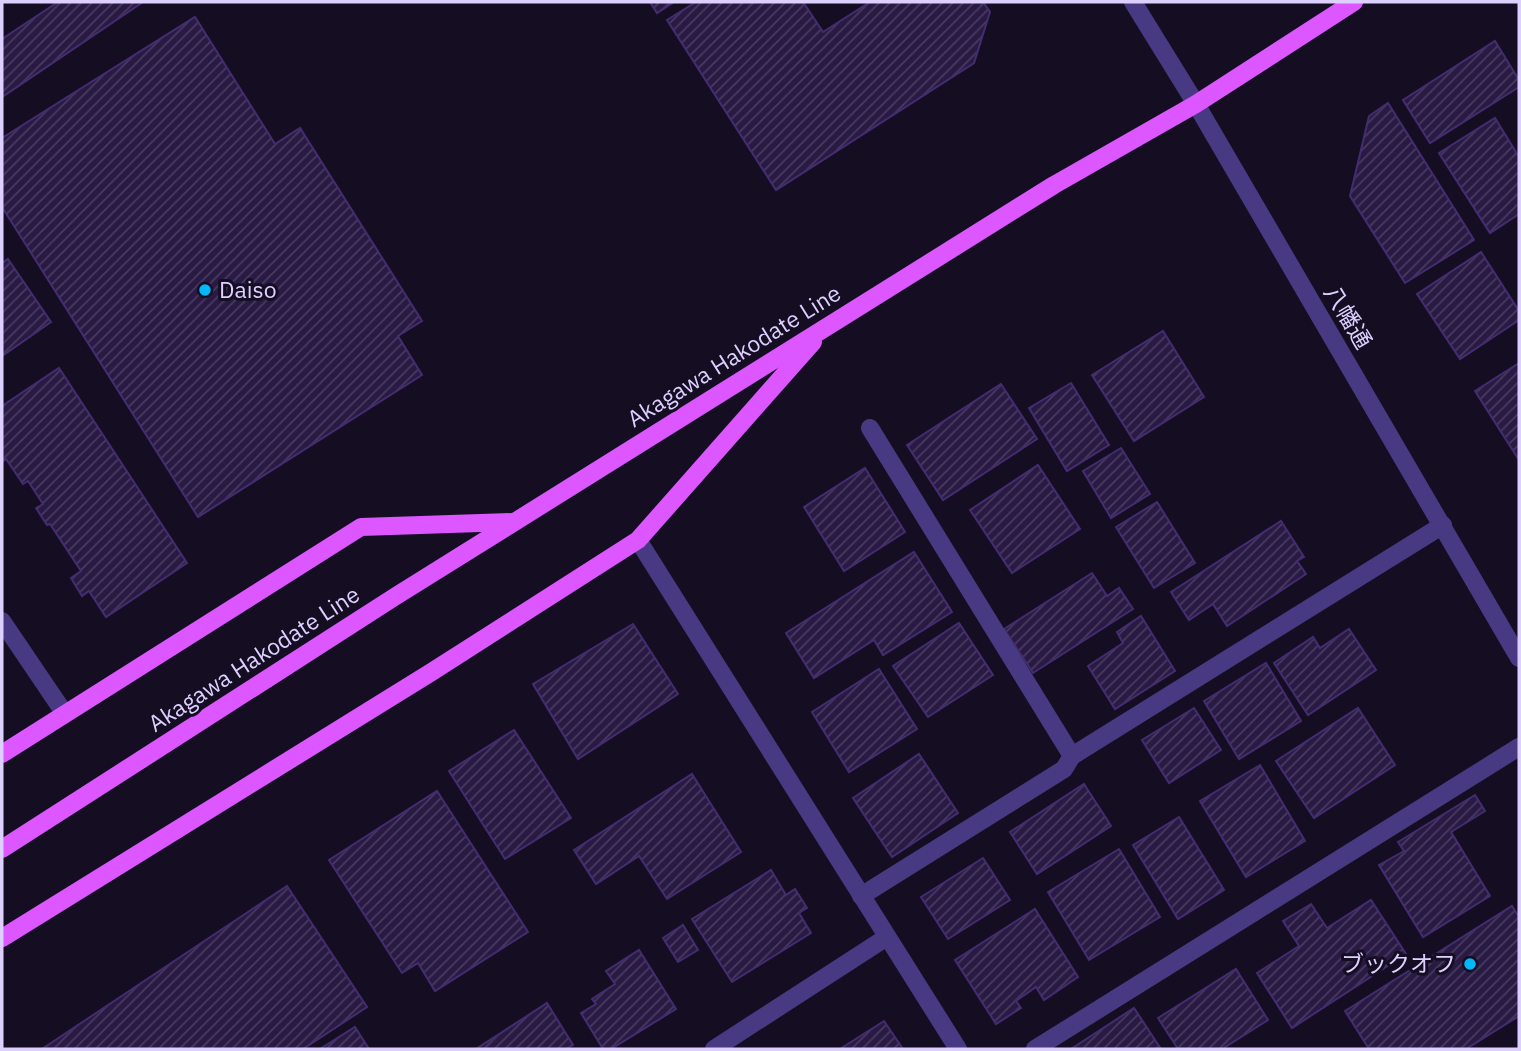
<svg xmlns="http://www.w3.org/2000/svg" width="1521" height="1051" font-family="'IBM Plex Sans','Noto Sans JP',sans-serif">
<style>
.building{fill:url(#building-hatch);stroke:#442c70;stroke-width:2}
.lines{fill:none;stroke-linecap:round;stroke-linejoin:round}
.minor{stroke:#473982;stroke-width:18}
.major{stroke:#dc57ff;stroke-width:18}
.poi-dot{fill:#00b8fb;stroke:#150e23;stroke-width:2.5}
.labels{text-anchor:middle;stroke-width:6;stroke-linejoin:round;paint-order:stroke}
.poi-label{font-size:23px;fill:#ddd0ff;stroke:#150e23;text-anchor:start}
.street-label{font-size:23px;fill:#ddd0ff;stroke:#150e23}
</style>
<defs>
<pattern id="building-hatch" width="6" height="6" patternUnits="userSpaceOnUse" patternTransform="scale(1.75)"><rect width="6" height="6" fill="#291a44"/><path d="M-1 1l2-2M0 6l6-6M5 7l2-2" fill="none" stroke="#483a60"/></pattern>
</defs>
<rect width="100%" height="100%" fill="#150e23"/>
<g class="building">
<path d="M 58,2 L 143,2 L 2,97 L 2,39 Z"/>
<path d="M 650,2 L 674,2 L 657,13 Z"/>
<path d="M 696,2 L 803,2 L 823,32 L 870,2 L 983,2 L 990,12 L 974,63 L 776,190 L 667,20 Z"/>
<path d="M 195,17 L 275,144 L 300,128 L 422,321 L 398,336 L 422,375 L 198,517 L 2,207 L 2,138 Z"/>
<path d="M 1495,41 L 1519,80 L 1519,87 L 1430,143 L 1403,100 Z"/>
<path d="M 1388,103 L 1474,240 L 1405,283 L 1350,196 L 1369,116 Z"/>
<path d="M 1495,118 L 1519,157 L 1519,214 L 1490,233 L 1439,153 Z"/>
<path d="M 1481,252 L 1519,311 L 1519,320 L 1460,359 L 1417,294 Z"/>
<path d="M 8,259 L 51,322 L 2,356 L 2,263 Z"/>
<path d="M 1163,331 L 1204,397 L 1134,441 L 1092,375 Z"/>
<path d="M 1519,363 L 1519,460 L 1475,391 Z"/>
<path d="M 59,368 L 187,563 L 106,617 L 89,591 L 82,596 L 71,578 L 81,571 L 50,524 L 47,525 L 36,508 L 43,504 L 28,481 L 23,484 L 6,459 L 2,462 L 2,406 Z"/>
<path d="M 1071,383 L 1109,445 L 1067,471 L 1029,408 Z"/>
<path d="M 1001,384 L 1037,439 L 943,500 L 907,445 Z"/>
<path d="M 1121,448 L 1150,494 L 1111,518 L 1083,471 Z"/>
<path d="M 1038,465 L 1080,529 L 1012,573 L 970,510 Z"/>
<path d="M 865,468 L 905,532 L 844,571 L 804,507 Z"/>
<path d="M 1157,502 L 1195,563 L 1154,588 L 1116,527 Z"/>
<path d="M 1281,521 L 1304,557 L 1297,561 L 1306,574 L 1227,626 L 1213,604 L 1189,620 L 1171,592 Z"/>
<path d="M 914,552 L 952,612 L 883,655 L 874,640 L 814,678 L 786,633 Z"/>
<path d="M 1092,573 L 1107,596 L 1119,588 L 1133,609 L 1033,673 L 1004,629 Z"/>
<path d="M 1141,616 L 1175,671 L 1115,709 L 1088,666 L 1123,643 L 1117,632 Z"/>
<path d="M 959,623 L 993,675 L 928,717 L 893,666 Z"/>
<path d="M 633,624 L 678,694 L 578,759 L 533,684 Z"/>
<path d="M 1349,629 L 1376,670 L 1308,715 L 1274,663 L 1313,637 L 1320,648 Z"/>
<path d="M 1266,663 L 1301,721 L 1239,759 L 1204,701 Z"/>
<path d="M 879,669 L 917,729 L 849,772 L 812,712 Z"/>
<path d="M 1194,708 L 1221,750 L 1169,783 L 1142,740 Z"/>
<path d="M 1358,708 L 1395,765 L 1314,818 L 1276,761 Z"/>
<path d="M 514,730 L 571,818 L 505,859 L 449,771 Z"/>
<path d="M 919,754 L 958,813 L 892,857 L 853,798 Z"/>
<path d="M 1260,765 L 1305,841 L 1246,877 L 1200,801 Z"/>
<path d="M 692,774 L 741,852 L 667,899 L 639,856 L 596,884 L 574,850 Z"/>
<path d="M 1084,784 L 1111,826 L 1037,874 L 1010,832 Z"/>
<path d="M 437,791 L 528,932 L 435,991 L 418,963 L 402,973 L 329,860 Z"/>
<path d="M 1475,795 L 1485,811 L 1451,832 L 1490,896 L 1423,937 L 1379,865 L 1404,851 L 1398,842 Z"/>
<path d="M 1179,817 L 1224,890 L 1178,919 L 1133,845 Z"/>
<path d="M 1119,849 L 1160,917 L 1089,960 L 1048,892 Z"/>
<path d="M 983,858 L 1010,900 L 948,939 L 921,897 Z"/>
<path d="M 771,870 L 786,895 L 795,889 L 807,908 L 799,913 L 811,933 L 732,982 L 692,919 Z"/>
<path d="M 287,886 L 367,1007 L 303,1049 L 42,1049 Z"/>
<path d="M 1371,900 L 1406,954 L 1292,1028 L 1257,973 L 1299,946 L 1283,921 L 1311,904 L 1327,928 Z"/>
<path d="M 1512,906 L 1519,917 L 1519,1016 L 1466,1049 L 1369,1049 L 1345,1011 Z"/>
<path d="M 1035,909 L 1078,977 L 1044,1000 L 1036,987 L 1016,1001 L 1021,1008 L 996,1024 L 955,960 Z"/>
<path d="M 683,925 L 698,950 L 678,962 L 663,938 Z"/>
<path d="M 639,950 L 676,1009 L 611,1049 L 603,1049 L 581,1013 L 596,1004 L 592,999 L 615,984 L 606,971 Z"/>
<path d="M 1236,969 L 1268,1020 L 1222,1049 L 1178,1049 L 1158,1018 Z"/>
<path d="M 547,1003 L 573,1045 L 566,1049 L 476,1049 Z"/>
<path d="M 1134,1008 L 1161,1049 L 1071,1049 Z"/>
<path d="M 884,1021 L 903,1049 L 840,1049 Z"/>
<path d="M 355,1027 L 369,1049 L 320,1049 Z"/>
</g>
<g class="lines">
<g class="minor">
<path d="M 1133,2 L 1196,104 L 1519,658"/>
<path d="M 870,428 L 1072,756 L 1443,525"/>
<path d="M 638,540 L 958,1049"/>
<path d="M 2,621 L 65,714"/>
<path d="M 861,896 L 1064,769 L 1072,756"/>
<path d="M 714,1049 L 887,937"/>
<path d="M 1035,1049 L 1519,747"/>
</g>
<g class="major">
<path d="M 2,754 L 361,527 L 513,522"/>
<path d="M 2,849 L 396,596 L 1054,185 L 1196,104 L 1354,2"/>
<path d="M 2,938 L 430,673 L 638,540 L 813,342"/>
</g>
</g>
<g class="poi-dot">
<circle cx="205" cy="290" r="7"/>
<circle cx="1470" cy="964" r="7"/>
</g>
<g class="labels">
<g class="poi-label">
<text x="219" y="298">Daiso</text>
<text x="1456" y="972" text-anchor="end">ブックオフ</text>
</g>
<g class="street-label">
<text transform="translate(1348 317) rotate(59)" y="8">八幡通</text>
<text transform="translate(734 356) rotate(-32)" y="8">Akagawa Hakodate Line</text>
<text transform="translate(254 659) rotate(-33)" y="8">Akagawa Hakodate Line</text>
</g>
</g>
<rect width="1521" height="1051" fill="none" stroke="#ddd0ff" stroke-width="7"/>
</svg>
